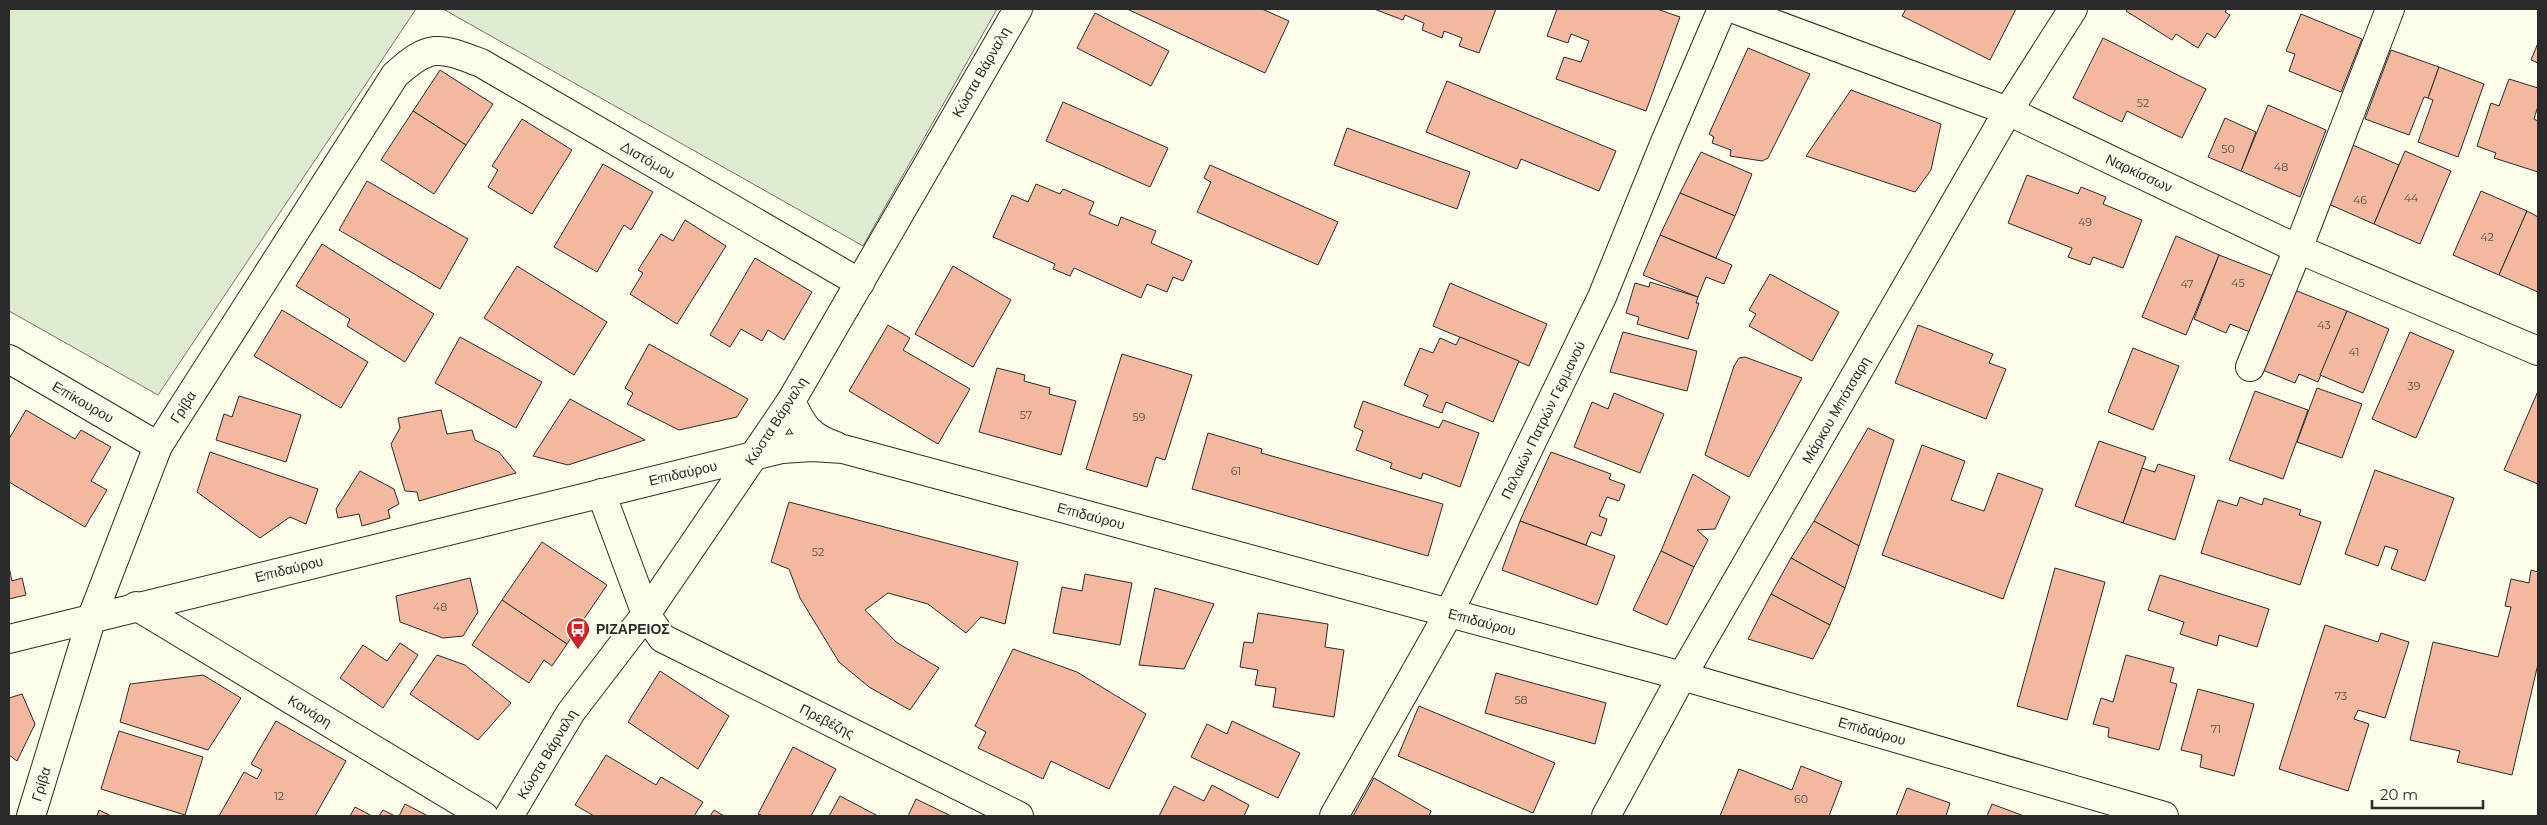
<svg xmlns="http://www.w3.org/2000/svg" width="2547" height="825" font-family="Montserrat,sans-serif">
<style>
.green{fill:#deebd1;stroke:#74746e}
.building{fill:#f2b8a0;stroke:#2b2b2b}
.lines{fill:none;stroke-linecap:round;stroke-linejoin:round}
.minor-casing{stroke:#2b2b2b;stroke-width:30}
.minor{stroke:#fdfbea;stroke-width:28}
.labels{text-anchor:middle;stroke-width:4;stroke-linejoin:round;paint-order:stroke}
.number-label{font-size:11px;fill:#5d4e48}
.street-label{font-size:14px;fill:#2b2b2b;stroke:#fdfbea}
.poi-label{font-size:14px;font-weight:bold;fill:#2b2b2b;stroke:#fdfbea;text-anchor:start}
</style>
<rect width="100%" height="100%" fill="#fdfbea"/>
<g class="green">
<path d="M 9,9 L 416,9 L 158,395 L 9,311 Z"/>
<path d="M 443,9 L 997,9 L 863,246 Z"/>
</g>
<g class="building">
<path d="M 1127,9 L 1262,9 L 1289,21 L 1265,73 Z"/>
<path d="M 1374,9 L 1496,9 L 1479,53 L 1459,46 L 1462,38 L 1444,31 L 1442,38 L 1422,30 L 1424,23 L 1405,15 L 1403,20 Z"/>
<path d="M 1557,9 L 1657,9 L 1680,17 L 1646,111 L 1556,79 L 1564,57 L 1581,62 L 1589,41 L 1571,34 L 1568,43 L 1547,36 Z"/>
<path d="M 1906,9 L 2016,9 L 1990,60 L 1902,16 Z"/>
<path d="M 2128,9 L 2227,9 L 2225,12 L 2230,15 L 2215,38 L 2207,33 L 2198,48 L 2176,34 L 2172,40 L 2126,11 Z"/>
<path d="M 1095,13 L 1169,51 L 1151,86 L 1077,48 Z"/>
<path d="M 2301,14 L 2362,39 L 2341,92 L 2289,71 L 2295,54 L 2286,51 Z"/>
<path d="M 2103,38 L 2206,89 L 2182,138 L 2127,111 L 2122,122 L 2073,98 Z"/>
<path d="M 2538,43 L 2538,63 L 2531,60 Z"/>
<path d="M 1748,48 L 1810,74 L 1768,158 L 1762,161 L 1730,156 L 1731,150 L 1712,143 L 1714,137 L 1709,134 Z"/>
<path d="M 2391,50 L 2439,67 L 2428,98 L 2424,97 L 2409,135 L 2365,119 Z"/>
<path d="M 2439,67 L 2484,84 L 2458,157 L 2418,142 L 2433,100 L 2428,98 Z"/>
<path d="M 440,70 L 493,104 L 466,145 L 413,111 Z"/>
<path d="M 2509,79 L 2538,88 L 2538,106 L 2534,119 L 2538,121 L 2538,172 L 2494,158 L 2496,153 L 2477,146 L 2491,103 L 2499,106 Z"/>
<path d="M 1447,81 L 1616,151 L 1599,191 L 1521,159 L 1517,169 L 1426,132 Z"/>
<path d="M 1851,90 L 1941,124 L 1931,170 L 1915,192 L 1806,156 Z"/>
<path d="M 1063,102 L 1168,148 L 1150,187 L 1046,141 Z"/>
<path d="M 2268,105 L 2326,130 L 2300,197 L 2241,171 Z"/>
<path d="M 413,111 L 466,145 L 434,194 L 381,160 Z"/>
<path d="M 2225,118 L 2256,132 L 2241,171 L 2208,157 Z"/>
<path d="M 522,119 L 572,150 L 532,214 L 488,187 L 498,170 L 492,166 Z"/>
<path d="M 1347,128 L 1470,172 L 1457,209 L 1334,165 Z"/>
<path d="M 2348,143 L 2399,165 L 2374,224 L 2324,202 Z"/>
<path d="M 2405,151 L 2451,171 L 2420,244 L 2374,224 Z"/>
<path d="M 1701,152 L 1752,174 L 1735,216 L 1680,193 Z"/>
<path d="M 603,164 L 653,192 L 631,230 L 624,225 L 597,272 L 554,247 Z"/>
<path d="M 1210,165 L 1338,222 L 1318,265 L 1197,212 L 1211,182 L 1204,178 Z"/>
<path d="M 2027,175 L 2078,194 L 2081,187 L 2106,197 L 2103,204 L 2142,220 L 2123,268 L 2093,257 L 2090,265 L 2068,257 L 2072,248 L 2008,223 Z"/>
<path d="M 367,181 L 468,239 L 440,289 L 339,230 Z"/>
<path d="M 1036,184 L 1060,194 L 1063,189 L 1094,202 L 1089,214 L 1118,226 L 1121,217 L 1156,231 L 1151,243 L 1192,261 L 1183,281 L 1173,277 L 1167,292 L 1147,284 L 1141,298 L 1074,268 L 1070,276 L 1053,269 L 1055,264 L 993,237 L 1012,195 L 1028,202 Z"/>
<path d="M 2481,191 L 2527,211 L 2499,275 L 2453,255 Z"/>
<path d="M 1680,193 L 1735,216 L 1716,258 L 1660,235 Z"/>
<path d="M 2527,211 L 2538,217 L 2538,292 L 2499,275 Z"/>
<path d="M 685,220 L 726,246 L 677,324 L 630,294 L 643,273 L 638,270 L 661,234 L 673,241 Z"/>
<path d="M 1660,235 L 1732,265 L 1724,284 L 1706,277 L 1698,297 L 1643,275 Z"/>
<path d="M 2176,236 L 2219,255 L 2186,335 L 2142,317 Z"/>
<path d="M 322,244 L 434,314 L 405,362 L 347,326 L 350,319 L 296,286 Z"/>
<path d="M 2219,255 L 2273,276 L 2250,332 L 2230,324 L 2226,333 L 2194,319 Z"/>
<path d="M 755,258 L 812,292 L 784,340 L 768,330 L 762,341 L 741,329 L 730,347 L 710,335 Z"/>
<path d="M 517,266 L 607,322 L 574,375 L 484,318 Z"/>
<path d="M 953,266 L 1011,300 L 973,367 L 915,334 Z"/>
<path d="M 1770,274 L 1839,312 L 1812,361 L 1749,326 L 1756,314 L 1749,310 Z"/>
<path d="M 1650,282 L 1698,297 L 1696,303 L 1699,303 L 1688,339 L 1637,324 L 1639,317 L 1626,313 L 1635,283 L 1649,287 Z"/>
<path d="M 1450,283 L 1547,324 L 1529,366 L 1433,326 Z"/>
<path d="M 2292,289 L 2347,311 L 2318,382 L 2299,374 L 2295,383 L 2260,369 Z"/>
<path d="M 282,310 L 368,362 L 341,408 L 254,356 Z"/>
<path d="M 2347,311 L 2389,329 L 2363,393 L 2320,375 Z"/>
<path d="M 888,325 L 910,338 L 903,350 L 970,389 L 938,444 L 849,391 Z"/>
<path d="M 1918,325 L 1993,354 L 1989,363 L 2006,369 L 1986,419 L 1895,383 Z"/>
<path d="M 1623,332 L 1697,351 L 1687,391 L 1610,372 Z"/>
<path d="M 2410,332 L 2454,351 L 2416,438 L 2372,419 Z"/>
<path d="M 460,337 L 542,382 L 516,428 L 435,383 Z"/>
<path d="M 1460,337 L 1519,361 L 1493,422 L 1446,402 L 1442,413 L 1423,406 L 1428,395 L 1404,385 L 1420,348 L 1433,353 L 1440,338 L 1456,345 Z"/>
<path d="M 649,344 L 748,399 L 737,417 L 679,430 L 627,404 L 633,393 L 625,388 Z"/>
<path d="M 2133,348 L 2179,366 L 2153,430 L 2108,412 Z"/>
<path d="M 1122,354 L 1192,375 L 1165,460 L 1156,457 L 1147,487 L 1086,469 Z"/>
<path d="M 1745,357 L 1802,378 L 1749,477 L 1705,455 L 1734,366 L 1739,358 Z"/>
<path d="M 997,368 L 1025,375 L 1024,381 L 1050,388 L 1049,394 L 1076,401 L 1061,455 L 979,432 Z"/>
<path d="M 2317,388 L 2362,404 L 2342,458 L 2297,442 Z"/>
<path d="M 2255,391 L 2308,410 L 2283,479 L 2229,460 Z"/>
<path d="M 2538,391 L 2538,484 L 2504,470 Z"/>
<path d="M 1614,393 L 1664,414 L 1640,473 L 1574,447 L 1592,402 L 1608,409 Z"/>
<path d="M 239,396 L 301,415 L 286,462 L 216,440 L 224,414 L 232,417 Z"/>
<path d="M 570,399 L 645,440 L 568,465 L 533,456 Z"/>
<path d="M 1363,401 L 1439,428 L 1443,420 L 1479,433 L 1460,487 L 1423,473 L 1421,479 L 1390,468 L 1392,463 L 1356,450 L 1363,431 L 1354,427 Z"/>
<path d="M 26,410 L 75,439 L 81,430 L 111,447 L 91,481 L 107,490 L 85,527 L 9,482 L 9,439 Z"/>
<path d="M 441,410 L 447,434 L 472,430 L 475,440 L 499,452 L 516,473 L 419,501 L 417,492 L 405,491 L 391,444 L 400,428 L 398,418 Z"/>
<path d="M 1868,428 L 1894,440 L 1859,546 L 1814,521 Z"/>
<path d="M 1208,433 L 1262,449 L 1261,453 L 1443,504 L 1428,556 L 1192,489 Z"/>
<path d="M 2099,441 L 2146,457 L 2123,523 L 2075,506 Z"/>
<path d="M 1922,445 L 1965,461 L 1951,500 L 1984,511 L 1998,473 L 2043,489 L 2003,599 L 1882,555 Z"/>
<path d="M 210,452 L 318,489 L 306,524 L 290,517 L 260,538 L 197,492 Z"/>
<path d="M 1551,452 L 1611,474 L 1609,479 L 1625,485 L 1619,501 L 1607,497 L 1599,516 L 1607,519 L 1601,536 L 1591,532 L 1586,545 L 1520,521 Z"/>
<path d="M 2158,464 L 2195,476 L 2175,540 L 2123,523 L 2142,468 L 2155,472 Z"/>
<path d="M 2375,470 L 2454,498 L 2425,581 L 2391,569 L 2398,550 L 2385,546 L 2378,566 L 2345,554 Z"/>
<path d="M 360,471 L 394,489 L 399,504 L 388,510 L 390,518 L 362,526 L 359,514 L 338,518 L 336,509 Z"/>
<path d="M 1693,474 L 1730,497 L 1715,529 L 1697,530 L 1708,540 L 1694,567 L 1661,551 Z"/>
<path d="M 2240,497 L 2262,505 L 2264,498 L 2301,510 L 2299,515 L 2321,522 L 2300,585 L 2201,553 L 2218,500 L 2237,506 Z"/>
<path d="M 789,502 L 1018,562 L 1005,624 L 981,617 L 966,633 L 928,604 L 888,593 L 865,610 L 896,642 L 939,668 L 910,710 L 869,687 L 839,662 L 800,598 L 789,569 L 771,562 Z"/>
<path d="M 1520,521 L 1615,556 L 1597,605 L 1502,570 Z"/>
<path d="M 1814,521 L 1859,546 L 1845,588 L 1791,558 Z"/>
<path d="M 542,542 L 607,585 L 567,644 L 502,600 Z"/>
<path d="M 1661,551 L 1694,567 L 1667,625 L 1633,610 Z"/>
<path d="M 1791,558 L 1845,588 L 1830,625 L 1771,594 Z"/>
<path d="M 9,567 L 12,581 L 22,578 L 26,595 L 9,599 Z"/>
<path d="M 2055,568 L 2105,582 L 2067,720 L 2017,706 Z"/>
<path d="M 2531,570 L 2538,572 L 2538,664 L 2512,775 L 2457,762 L 2460,751 L 2410,740 L 2433,642 L 2498,657 L 2511,607 L 2505,606 L 2511,579 L 2529,583 Z"/>
<path d="M 1085,574 L 1132,583 L 1120,645 L 1053,633 L 1062,587 L 1082,591 Z"/>
<path d="M 2160,575 L 2269,609 L 2257,647 L 2219,635 L 2217,646 L 2180,634 L 2184,622 L 2148,610 Z"/>
<path d="M 470,578 L 478,612 L 463,636 L 443,638 L 400,622 L 396,596 Z"/>
<path d="M 1155,588 L 1214,604 L 1184,669 L 1139,665 Z"/>
<path d="M 1771,594 L 1830,625 L 1813,659 L 1748,639 Z"/>
<path d="M 502,600 L 567,644 L 552,666 L 544,660 L 529,683 L 472,645 Z"/>
<path d="M 1258,613 L 1328,624 L 1325,647 L 1344,650 L 1334,717 L 1273,707 L 1276,688 L 1255,685 L 1258,670 L 1240,667 L 1244,642 L 1253,643 Z"/>
<path d="M 2325,625 L 2378,642 L 2381,633 L 2409,642 L 2385,718 L 2358,710 L 2354,719 L 2369,724 L 2348,791 L 2279,769 Z"/>
<path d="M 400,643 L 418,655 L 383,708 L 340,678 L 363,645 L 387,661 Z"/>
<path d="M 1013,649 L 1077,672 L 1146,714 L 1109,789 L 1051,761 L 1043,779 L 978,748 L 986,732 L 975,726 Z"/>
<path d="M 437,655 L 465,665 L 511,703 L 478,740 L 410,694 Z"/>
<path d="M 2126,655 L 2174,668 L 2170,682 L 2177,684 L 2159,750 L 2108,737 L 2109,728 L 2093,724 L 2101,698 L 2113,702 Z"/>
<path d="M 660,671 L 729,716 L 698,769 L 628,722 Z"/>
<path d="M 1496,673 L 1606,703 L 1595,744 L 1485,713 Z"/>
<path d="M 203,675 L 241,698 L 208,750 L 120,722 L 130,684 Z"/>
<path d="M 2198,689 L 2254,704 L 2234,776 L 2200,767 L 2202,755 L 2181,750 Z"/>
<path d="M 22,694 L 35,724 L 17,761 L 9,755 L 9,698 Z"/>
<path d="M 1419,706 L 1555,763 L 1533,813 L 1398,756 Z"/>
<path d="M 276,721 L 346,761 L 315,816 L 219,816 L 244,772 L 257,779 L 262,770 L 251,764 Z"/>
<path d="M 1232,721 L 1300,753 L 1278,798 L 1191,757 L 1207,724 L 1227,734 Z"/>
<path d="M 119,731 L 203,757 L 185,815 L 101,789 Z"/>
<path d="M 793,747 L 836,769 L 811,816 L 764,816 L 758,814 Z"/>
<path d="M 606,755 L 656,785 L 661,777 L 703,802 L 694,816 L 594,816 L 575,805 Z"/>
<path d="M 1801,766 L 1842,782 L 1829,816 L 1720,816 L 1739,769 L 1792,790 Z"/>
<path d="M 1374,778 L 1431,811 L 1429,816 L 1353,816 Z"/>
<path d="M 1212,785 L 1249,805 L 1244,816 L 1159,816 L 1174,786 L 1204,801 Z"/>
<path d="M 1907,788 L 1950,803 L 1946,816 L 1896,816 Z"/>
<path d="M 840,796 L 878,816 L 829,816 Z"/>
<path d="M 916,799 L 951,816 L 908,816 Z"/>
<path d="M 405,804 L 428,816 L 399,816 Z"/>
<path d="M 1992,804 L 2024,816 L 1987,816 Z"/>
<path d="M 355,807 L 372,816 L 350,816 Z"/>
<path d="M 99,810 L 111,816 L 97,816 Z"/>
<path d="M 383,810 L 395,816 L 379,816 Z"/>
<path d="M 714,810 L 724,816 L 710,816 Z"/>
</g>
<g class="lines">
<g class="minor-casing">
<g id="minor">
<path d="M 1734,9 L 2008,111 L 2298,249 L 2538,351"/>
<path d="M 9,359 L 158,446"/>
<path d="M 2250,367 L 2298,249 L 2390,9"/>
<path d="M 791,401 C 802,426 810,437 836,446"/>
<path d="M 601,493 L 646,614 L 662,638 L 1019,816"/>
<path d="M 136,606 L 484,816"/>
<path d="M 9,639 L 782,449 L 812,447 L 843,449 L 1682,676 L 2164,816"/>
<path d="M 31,816 L 92,617 L 158,446 L 395,75 C 430,43 439,47 481,63 L 860,283"/>
<path d="M 509,816 L 571,712 L 646,614 L 791,401 L 1018,9"/>
<path d="M 1334,816 L 1449,613 L 1602,297 L 1665,142 L 1722,9"/>
<path d="M 1606,816 L 1682,676 L 2008,111 L 2073,9"/>
</g>
</g>
<use href="#minor" class="minor"/>
</g>
<defs>
<g id="bus-pin" transform="scale(1.25)"><path d="M0 17L-7.5 6A9.5 9.5 0 1 1 7.5 6Z" fill="#c62828" stroke="#fdfbea"/><path d="M-5-6H5V4H4V6H2V4H-2V6H-4V4H-5ZM-3.5-4V0h7V-4ZM-3.5 1.2v1.5H-2V1.2ZM2 1.2v1.5H3.5V1.2Z" fill="#fff"/></g>
</defs>
<g fill-rule="evenodd">
<use href="#bus-pin" x="578" y="629"/>
</g>
<g class="labels">
<g class="number-label">
<text x="2143" y="107">52</text>
<text x="2228" y="153">50</text>
<text x="2281" y="171">48</text>
<text x="2411" y="202">44</text>
<text x="2360" y="204">46</text>
<text x="2085" y="226">49</text>
<text x="2487" y="241">42</text>
<text x="2238" y="287">45</text>
<text x="2187" y="288">47</text>
<text x="2324" y="329">43</text>
<text x="2354" y="356">41</text>
<text x="2414" y="390">39</text>
<text x="1026" y="419">57</text>
<text x="1139" y="421">59</text>
<text x="1236" y="475">61</text>
<text x="818" y="556">52</text>
<text x="440" y="611">48</text>
<text x="2341" y="700">73</text>
<text x="1521" y="704">58</text>
<text x="2216" y="733">71</text>
<text x="279" y="800">12</text>
<text x="1801" y="803">60</text>
</g>
<g class="street-label">
<text transform="translate(981 72) rotate(-60)" y="5">Κώστα Βάρναλη</text>
<text transform="translate(648 160) rotate(30)" y="5">Διστόμου</text>
<text transform="translate(2139 173) rotate(25)" y="5">Ναρκίσσων</text>
<text transform="translate(83 402) rotate(30)" y="5">Επίκουρου</text>
<text transform="translate(183 407) rotate(-57)" y="5">Γρίβα</text>
<text transform="translate(1836 410) rotate(-60)" y="5">Μάρκου Μπότσαρη</text>
<text transform="translate(1543 420) rotate(-64)" y="5">Παλαιών Πατρών Γερμανού</text>
<text transform="translate(776 421) rotate(-57)" y="5">Κώστα Βάρναλη</text>
<text transform="translate(683 473) rotate(-13)" y="5">Επιδαύρου</text>
<text transform="translate(1091 516) rotate(15)" y="5">Επιδαύρου</text>
<text transform="translate(289 569) rotate(-14)" y="5">Επιδαύρου</text>
<text transform="translate(1482 622) rotate(15)" y="5">Επιδαύρου</text>
<text transform="translate(310 711) rotate(31)" y="5">Κανάρη</text>
<text transform="translate(827 721) rotate(27)" y="5">Πρεβέζης</text>
<text transform="translate(1872 731) rotate(16)" y="5">Επιδαύρου</text>
<text transform="translate(547 754) rotate(-59)" y="5">Κώστα Βάρναλη</text>
<text transform="translate(41 784) rotate(-73)" y="5">Γρίβα</text>
</g>
<g class="poi-label">
<text x="596" y="634">ΡΙΖΑΡΕΙΟΣ</text>
</g>
</g>
<rect width="2547" height="825" fill="none" stroke="#2b2b2b" stroke-width="20"/>
<path d="M2372 800v8h111v-8" fill="none" stroke="#2b2b2b" stroke-width="2.5"/>
<text x="2380" y="800" font-size="15" fill="#2b2b2b" stroke="#fdfbea" stroke-width="4" paint-order="stroke">20 m</text>
</svg>
